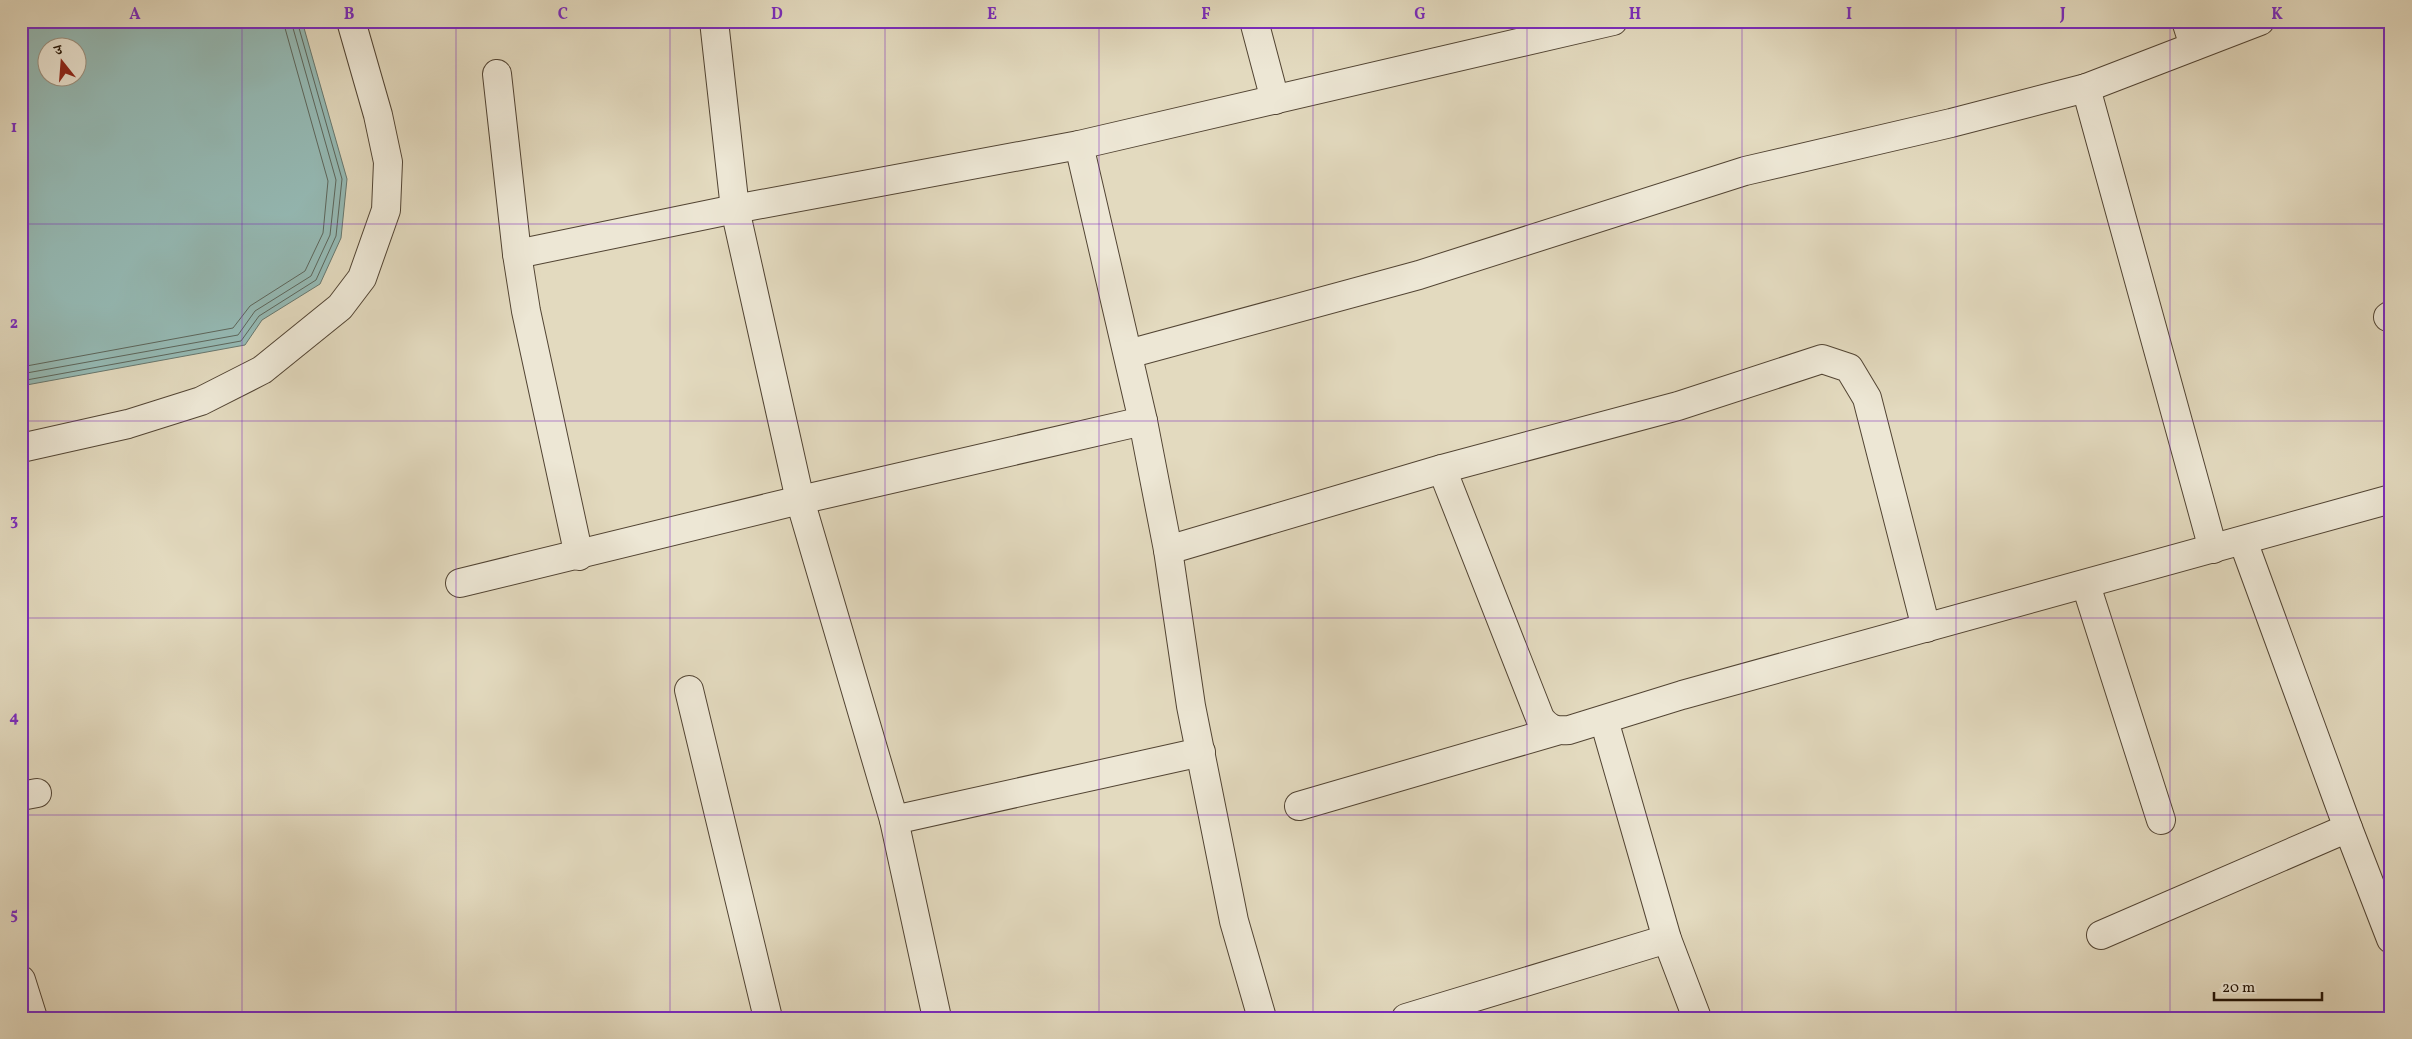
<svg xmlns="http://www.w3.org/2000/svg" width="2412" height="1039" font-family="Vollkorn,'Noto Serif Devanagari',serif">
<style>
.water{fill:#95bab5;stroke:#67776e;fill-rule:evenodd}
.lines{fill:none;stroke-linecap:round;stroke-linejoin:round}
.shore{stroke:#5c665c;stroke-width:1}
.minor-casing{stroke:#524433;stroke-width:30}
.minor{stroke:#ede7d5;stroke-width:28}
.grid{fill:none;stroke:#7b2cbf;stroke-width:1;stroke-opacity:0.55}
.neatline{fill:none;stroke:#7b2cbf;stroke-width:2}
.grid-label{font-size:16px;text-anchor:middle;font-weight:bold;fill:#7b2cbf}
</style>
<rect width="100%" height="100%" fill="#e3dabf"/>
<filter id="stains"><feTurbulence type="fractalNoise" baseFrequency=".004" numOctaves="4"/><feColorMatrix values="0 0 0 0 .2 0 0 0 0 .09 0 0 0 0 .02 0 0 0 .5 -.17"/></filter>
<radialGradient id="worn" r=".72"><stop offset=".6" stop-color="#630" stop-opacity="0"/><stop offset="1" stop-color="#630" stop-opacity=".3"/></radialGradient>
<path class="water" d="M 21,21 L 302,21 L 347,179 L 341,238 L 320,284 L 262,320 L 245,345 L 21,386 ZM 48,48 L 78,48 L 78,78 L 48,78 Z"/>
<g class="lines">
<g class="shore">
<path d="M 21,367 L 233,328 L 250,306 L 305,271 L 323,233 L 328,181 L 283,21"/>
<path d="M 21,374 L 238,335 L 255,311 L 311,276 L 330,235 L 336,180 L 291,21"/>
<path d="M 21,381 L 241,341 L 259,316 L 316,280 L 336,236 L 342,179 L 297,21"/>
</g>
<g class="minor-casing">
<g id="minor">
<path d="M 714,21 L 735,209 L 800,500 L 894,820 L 937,1018"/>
<path d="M 1254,21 L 1275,100"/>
<path d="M 2186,21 L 2194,46"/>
<path d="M 497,74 L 517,254 L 526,311 L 579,556"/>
<path d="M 2086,88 L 2213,549"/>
<path d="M 1079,145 L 1143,421 L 1168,550 L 1191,706 L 1234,921 L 1262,1018"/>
<path d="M 517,254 L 735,209 L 1079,145 L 1613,21"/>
<path d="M 2388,317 L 2391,315"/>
<path d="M 1128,354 L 1419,275 L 1745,171 L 1951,123 L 2086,88 L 2260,21"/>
<path d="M 21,448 L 128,424 L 201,401 L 262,370 L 340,307 L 362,278 L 386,210 L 388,162 L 378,115 L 351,21"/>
<path d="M 1442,469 L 1678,406 L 1822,359 L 1849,368 L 1867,398 L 1926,628"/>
<path d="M 2243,541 L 2348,828 L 2391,939"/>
<path d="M 1168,550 L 1442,469 L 1540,718 C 1549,730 1556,731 1569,730 L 1682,695 L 2391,499"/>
<path d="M 460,583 L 800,500 L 1143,421"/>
<path d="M 2086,585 L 2161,820"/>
<path d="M 689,690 L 768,1018"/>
<path d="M 1604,720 L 1667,939 L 1697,1018"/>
<path d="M 21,796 L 37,793"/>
<path d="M 1299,806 L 1556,731"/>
<path d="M 894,820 L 1201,752"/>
<path d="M 2101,935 L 2348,828"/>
<path d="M 21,980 L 33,1018"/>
<path d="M 1406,1018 L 1667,939"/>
</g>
</g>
<use href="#minor" class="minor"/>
</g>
<path class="grid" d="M 242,21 L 242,1018M 456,21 L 456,1018M 670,21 L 670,1018M 885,21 L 885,1018M 1099,21 L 1099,1018M 1313,21 L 1313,1018M 1527,21 L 1527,1018M 1742,21 L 1742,1018M 1956,21 L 1956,1018M 2170,21 L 2170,1018M 21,224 L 2391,224M 21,421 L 2391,421M 21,618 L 2391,618M 21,815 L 2391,815"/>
<rect width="2412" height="1039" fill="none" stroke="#e3dabf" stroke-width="55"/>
<g transform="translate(62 62) rotate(343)"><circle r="24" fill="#ede7d5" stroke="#9c9281"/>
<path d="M0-4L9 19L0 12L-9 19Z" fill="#8f2418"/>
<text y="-8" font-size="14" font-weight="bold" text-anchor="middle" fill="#221204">उ</text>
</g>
<path d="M2214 992v8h108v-8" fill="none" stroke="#221204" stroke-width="2.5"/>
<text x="2222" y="992" font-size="15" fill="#221204" stroke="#ede7d5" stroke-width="4" paint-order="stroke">20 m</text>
<rect x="28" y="28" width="2356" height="984" class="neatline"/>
<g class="grid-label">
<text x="135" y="19">A</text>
<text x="349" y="19">B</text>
<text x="563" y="19">C</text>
<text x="777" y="19">D</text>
<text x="992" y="19">E</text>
<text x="1206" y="19">F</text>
<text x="1420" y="19">G</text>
<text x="1635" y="19">H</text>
<text x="1849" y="19">I</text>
<text x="2063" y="19">J</text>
<text x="2277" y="19">K</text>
<text x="14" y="132">1</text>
<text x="14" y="328">2</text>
<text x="14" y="525">3</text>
<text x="14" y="722">4</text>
<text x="14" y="919">5</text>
</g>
<rect width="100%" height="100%" filter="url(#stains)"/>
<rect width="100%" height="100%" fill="url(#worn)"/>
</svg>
